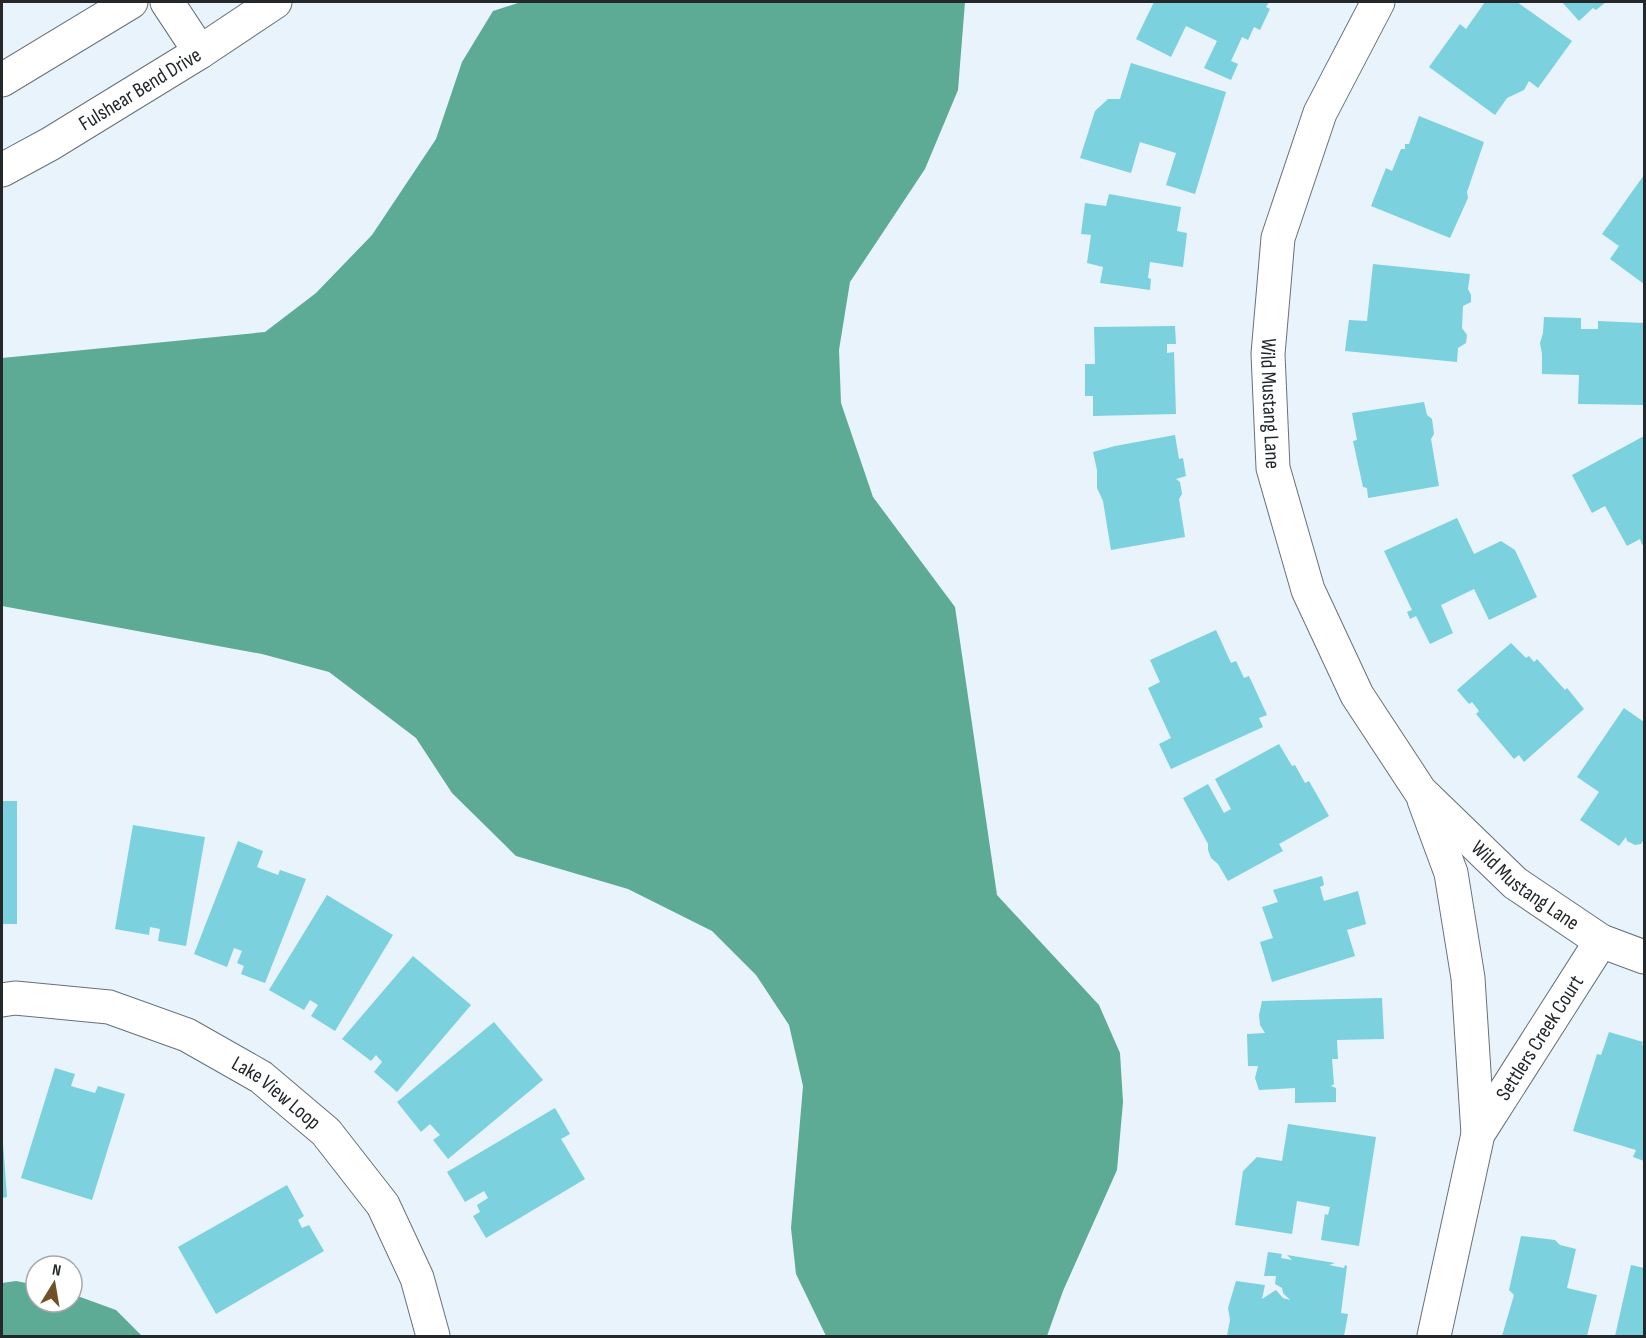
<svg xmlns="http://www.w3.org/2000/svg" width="1646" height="1338" font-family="'Sofia Sans Condensed',sans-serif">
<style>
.water{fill:#5dab95}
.building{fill:#7bd1dd}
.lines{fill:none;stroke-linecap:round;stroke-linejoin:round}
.minor-casing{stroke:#677179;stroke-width:35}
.major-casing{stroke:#677179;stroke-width:35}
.minor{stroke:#fff;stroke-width:33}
.major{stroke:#fff;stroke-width:33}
.labels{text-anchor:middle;stroke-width:5;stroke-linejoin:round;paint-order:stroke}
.street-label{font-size:21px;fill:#24282b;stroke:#fff}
</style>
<rect width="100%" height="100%" fill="#e8f3fc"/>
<g class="water">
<path d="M 521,2 L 965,2 L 958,90 L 925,169 L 850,282 L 839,350 L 841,403 L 873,497 L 955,607 L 997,895 L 1099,1005 L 1120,1053 L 1123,1102 L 1117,1170 L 1063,1291 L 1047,1336 L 826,1336 L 796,1274 L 791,1228 L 803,1086 L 789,1025 L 756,975 L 712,931 L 628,889 L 516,856 L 452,793 L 416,738 L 329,672 L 262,654 L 2,606 L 2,358 L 265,332 L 316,293 L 372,235 L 436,139 L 462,62 L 493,11 Z"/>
<path d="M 16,1281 L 36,1285 L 36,1302 L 72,1302 L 72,1294 L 116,1310 L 142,1336 L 2,1336 L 2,1283 Z"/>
</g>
<g class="building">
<path d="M 1154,2 L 1269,2 L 1266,7 L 1270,9 L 1260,30 L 1254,27 L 1248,40 L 1242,37 L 1231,61 L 1238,64 L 1231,80 L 1204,68 L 1217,41 L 1186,26 L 1171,57 L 1136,39 Z"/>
<path d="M 1485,2 L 1517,2 L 1572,41 L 1538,88 L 1529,81 L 1524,90 L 1507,98 L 1495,115 L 1429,67 L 1460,24 L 1466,29 Z"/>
<path d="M 1562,2 L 1606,2 L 1596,10 L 1593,8 L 1579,21 Z"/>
<path d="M 1131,63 L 1226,92 L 1195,194 L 1166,185 L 1176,153 L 1140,142 L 1131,173 L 1080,158 L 1095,111 L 1108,99 L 1120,99 Z"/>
<path d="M 1419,116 L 1484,142 L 1467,192 L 1468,198 L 1450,238 L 1371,206 L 1386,168 L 1392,171 L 1401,149 L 1405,149 L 1405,144 L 1409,144 Z"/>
<path d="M 1644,175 L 1644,284 L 1610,259 L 1619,246 L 1602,234 Z"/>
<path d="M 1109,194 L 1181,207 L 1177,231 L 1187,233 L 1183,267 L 1150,262 L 1148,278 L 1151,279 L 1150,290 L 1100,283 L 1103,267 L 1087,263 L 1091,235 L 1081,234 L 1085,203 L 1106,206 Z"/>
<path d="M 1373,264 L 1470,274 L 1468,289 L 1471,295 L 1471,302 L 1463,306 L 1462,328 L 1467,335 L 1466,343 L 1458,348 L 1457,362 L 1345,351 L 1349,320 L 1367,321 Z"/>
<path d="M 1544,317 L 1581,318 L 1581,329 L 1598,329 L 1598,321 L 1644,323 L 1644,405 L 1578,404 L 1579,375 L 1542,374 L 1542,354 L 1540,343 L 1543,333 Z"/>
<path d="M 1175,326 L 1176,344 L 1167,344 L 1167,353 L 1174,352 L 1176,414 L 1093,416 L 1093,396 L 1085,396 L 1085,364 L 1095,364 L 1094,327 Z"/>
<path d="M 1424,402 L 1427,415 L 1432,419 L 1434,434 L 1431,439 L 1439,486 L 1368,498 L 1367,488 L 1363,487 L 1353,441 L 1357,440 L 1352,413 Z"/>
<path d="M 1175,435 L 1179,459 L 1183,458 L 1186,476 L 1176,479 L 1180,482 L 1182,494 L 1179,499 L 1185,537 L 1111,550 L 1103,501 L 1097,488 L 1097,470 L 1093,452 L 1115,446 Z"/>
<path d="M 1644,436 L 1644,543 L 1642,545 L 1640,539 L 1627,546 L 1605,506 L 1592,513 L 1572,475 Z"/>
<path d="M 1457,518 L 1474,554 L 1501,541 L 1515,550 L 1537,597 L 1489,620 L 1474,589 L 1441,605 L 1453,633 L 1430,644 L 1416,616 L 1410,619 L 1407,612 L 1412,610 L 1384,551 Z"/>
<path d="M 1216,630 L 1231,663 L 1236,661 L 1244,678 L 1249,676 L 1267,715 L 1259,718 L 1263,727 L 1171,769 L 1159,744 L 1171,738 L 1148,688 L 1160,682 L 1150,660 Z"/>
<path d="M 1511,643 L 1526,658 L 1529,656 L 1534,662 L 1537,659 L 1565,690 L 1567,688 L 1584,709 L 1524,762 L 1519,755 L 1514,759 L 1476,714 L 1479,711 L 1472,702 L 1469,704 L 1457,690 Z"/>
<path d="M 1624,708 L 1644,722 L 1644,839 L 1641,844 L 1635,845 L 1627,841 L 1626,837 L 1619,846 L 1580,820 L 1599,792 L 1577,777 Z"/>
<path d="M 1279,744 L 1292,766 L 1295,765 L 1305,783 L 1309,781 L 1329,816 L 1279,844 L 1283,851 L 1228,881 L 1218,864 L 1211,858 L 1208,850 L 1208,844 L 1183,798 L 1208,784 L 1224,813 L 1231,809 L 1215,779 Z"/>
<rect x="2" y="801" width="15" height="123"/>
<path d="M 133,825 L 205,837 L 186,946 L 158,941 L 160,929 L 150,927 L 149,935 L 115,929 Z"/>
<path d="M 238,841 L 263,851 L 257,867 L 278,875 L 280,870 L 306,879 L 265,983 L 241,974 L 244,966 L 237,963 L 242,951 L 234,948 L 227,967 L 194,954 Z"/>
<path d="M 1322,876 L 1324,885 L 1320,887 L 1324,901 L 1358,891 L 1366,924 L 1347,930 L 1355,956 L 1272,982 L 1260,942 L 1273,938 L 1262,907 L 1278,902 L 1273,890 Z"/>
<path d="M 327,895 L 393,935 L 335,1031 L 311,1016 L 318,1005 L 310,1000 L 304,1010 L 269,990 Z"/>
<path d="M 413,956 L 471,1005 L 397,1092 L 374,1072 L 382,1062 L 376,1055 L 371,1061 L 342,1039 Z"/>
<path d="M 1382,998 L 1384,1039 L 1337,1040 L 1338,1059 L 1332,1059 L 1334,1084 L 1331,1086 L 1336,1088 L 1336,1102 L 1295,1103 L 1295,1088 L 1259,1090 L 1255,1078 L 1258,1066 L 1248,1066 L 1247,1034 L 1265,1033 L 1260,1025 L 1259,1015 L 1262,1001 Z"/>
<path d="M 494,1022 L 543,1080 L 448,1159 L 433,1140 L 440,1135 L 430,1124 L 421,1132 L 397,1102 Z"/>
<path d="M 1609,1032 L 1643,1042 L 1642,1045 L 1644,1046 L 1644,1161 L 1633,1157 L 1636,1150 L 1573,1131 L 1597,1054 L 1601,1055 Z"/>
<path d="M 55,1068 L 75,1074 L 71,1086 L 95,1093 L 98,1086 L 125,1094 L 92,1200 L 21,1178 Z"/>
<path d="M 555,1108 L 570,1134 L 561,1139 L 585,1179 L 486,1238 L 473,1216 L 480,1212 L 477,1205 L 488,1198 L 484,1191 L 465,1202 L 447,1172 Z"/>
<path d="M 1288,1124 L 1376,1137 L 1359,1246 L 1321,1240 L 1325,1214 L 1328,1215 L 1330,1207 L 1297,1201 L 1292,1234 L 1235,1225 L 1243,1171 L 1257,1157 L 1282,1161 Z"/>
<path d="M 2,1143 L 3,1143 L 7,1197 L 2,1198 Z"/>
<path d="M 287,1185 L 304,1216 L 298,1220 L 302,1228 L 309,1225 L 324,1251 L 216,1314 L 178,1247 Z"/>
<path d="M 1521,1236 L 1555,1240 L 1560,1245 L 1576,1249 L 1567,1288 L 1597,1295 L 1587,1336 L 1502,1336 L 1514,1295 L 1509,1290 Z"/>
<path d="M 1268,1252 L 1282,1254 L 1281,1258 L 1292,1260 L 1287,1255 L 1335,1263 L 1329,1265 L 1344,1268 L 1345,1265 L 1347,1266 L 1341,1313 L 1348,1314 L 1344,1336 L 1227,1336 L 1230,1320 L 1228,1308 L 1236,1281 L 1265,1285 L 1262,1299 L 1276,1290 L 1283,1298 L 1290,1300 L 1283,1293 L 1282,1288 L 1275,1284 L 1276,1276 L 1264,1276 Z"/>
<path d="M 1631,1265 L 1644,1268 L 1644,1336 L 1615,1336 Z"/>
</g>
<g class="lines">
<g class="minor-casing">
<g id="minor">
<path id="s1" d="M 1378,2 L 1320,113 L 1278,238 L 1268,354 L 1273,468 L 1308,590 L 1357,695 L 1420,791 L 1515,883 L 1601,941 L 1644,957"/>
<path d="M 1424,800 L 1451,873 L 1468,978 L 1478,1134"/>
<path id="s2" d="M 2,1000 L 15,998 L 109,1007 L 187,1035 L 261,1077 L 326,1132 L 383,1205 L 417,1278 L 433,1336"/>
<path id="s3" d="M 1434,1336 L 1478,1134 L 1601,941"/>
</g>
</g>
<g class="major-casing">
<g id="major">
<path d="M 167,2 L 200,52"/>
<path d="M 2,80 L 131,2"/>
<path id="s4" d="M 2,170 L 50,144 L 200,52 L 275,2"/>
</g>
</g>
<use href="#minor" class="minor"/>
<use href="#major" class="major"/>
</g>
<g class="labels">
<g class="street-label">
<text dy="7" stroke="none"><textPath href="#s4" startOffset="160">Fulshear Bend Drive</textPath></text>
<text dy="7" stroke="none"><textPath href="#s1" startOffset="423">Wild Mustang Lane</textPath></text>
<text dy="7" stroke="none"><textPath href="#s1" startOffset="987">Wild Mustang Lane</textPath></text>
<text dy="7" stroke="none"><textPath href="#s3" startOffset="321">Settlers Creek Court</textPath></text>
<text dy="7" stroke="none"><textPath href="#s2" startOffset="297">Lake View Loop</textPath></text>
</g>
</g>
<rect width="1646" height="1338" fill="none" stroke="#24282b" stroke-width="6"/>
<g transform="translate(54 1284) rotate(11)"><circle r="28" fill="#ffffff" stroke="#a7a9aa" stroke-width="1.5"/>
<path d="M0-4.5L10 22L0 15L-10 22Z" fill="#705026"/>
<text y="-9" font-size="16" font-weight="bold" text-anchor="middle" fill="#24282b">N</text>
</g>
</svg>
